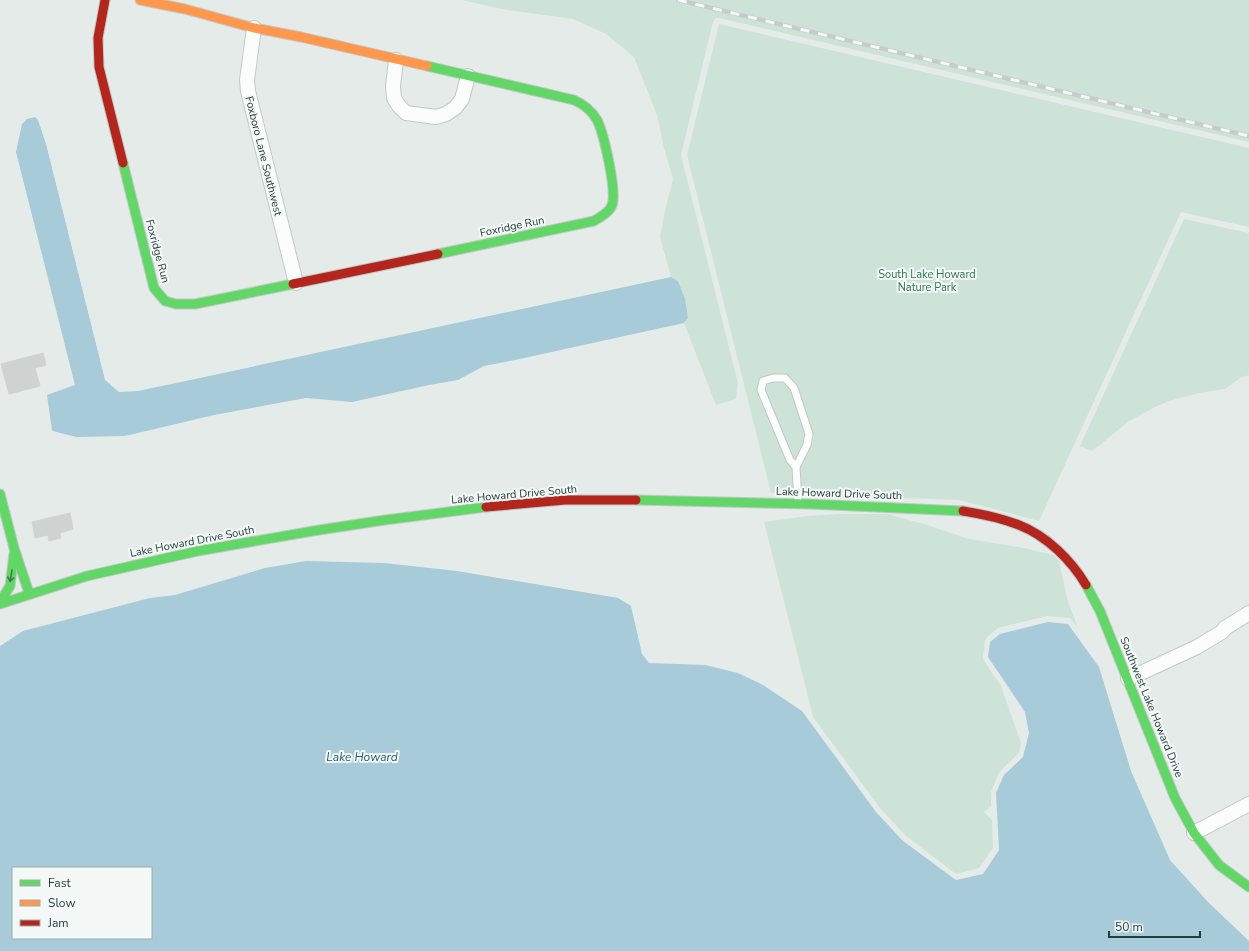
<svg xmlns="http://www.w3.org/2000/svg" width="1249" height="951" font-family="'Nunito Sans',sans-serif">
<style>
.green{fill:#cee3d8}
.water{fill:#a7cbd8;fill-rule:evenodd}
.building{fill:#ced3d2;stroke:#ced4d2}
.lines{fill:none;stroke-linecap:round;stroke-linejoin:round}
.lane-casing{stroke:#c2c8c6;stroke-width:9}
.street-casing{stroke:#c2c8c6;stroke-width:16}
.fast-casing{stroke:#c1c8c6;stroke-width:11}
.slow-casing{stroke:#c1c8c6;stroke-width:11}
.jam-casing{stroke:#c1c8c6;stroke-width:11}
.lane{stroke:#fbfcfc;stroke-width:7}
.street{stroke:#fbfcfc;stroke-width:14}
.fast{stroke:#63d668;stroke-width:9}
.slow{stroke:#ff974d;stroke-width:9}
.jam{stroke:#b3261e;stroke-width:9}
.rail-casing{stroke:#c7ccca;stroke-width:4.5}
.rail{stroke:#f4f9f7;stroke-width:3;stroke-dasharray:9;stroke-linecap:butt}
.oneway{stroke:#3d7b4c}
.labels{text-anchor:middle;stroke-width:4;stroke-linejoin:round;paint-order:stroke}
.street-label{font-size:11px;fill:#233e3a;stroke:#f4f9f7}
.park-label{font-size:11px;fill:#2e7453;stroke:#f4f9f7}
.water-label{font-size:12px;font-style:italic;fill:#1e5d79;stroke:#f4f9f7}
</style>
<rect width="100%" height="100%" fill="#e5ebe9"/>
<g class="green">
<path d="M 462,0 L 1249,0 L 1249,142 L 719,18 L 716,18 L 713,22 L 681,155 L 738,383 L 736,399 L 716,405 L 684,323 L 688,318 L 678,281 L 671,277 L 660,237 L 666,206 L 673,179 L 664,148 L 657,115 L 634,57 L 606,34 L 573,19 L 501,9 Z"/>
<path d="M 719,24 L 1249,148 L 1249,227 L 1181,212 L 1039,521 L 959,500 L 771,493 L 687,155 Z"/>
<path d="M 1184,219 L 1249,233 L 1249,375 L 1240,378 L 1225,389 L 1199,393 L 1169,401 L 1151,409 L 1128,422 L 1092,451 L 1080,446 Z"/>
<path d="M 839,514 L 887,514 L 924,524 L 969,539 L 1024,548 L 1053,555 L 1059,561 L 1068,602 L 1078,628 L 1070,618 L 1047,616 L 998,628 L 987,637 L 985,641 L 983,656 L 984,661 L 1001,686 L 1021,743 L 1019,753 L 999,772 L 991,792 L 991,806 L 984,812 L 992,820 L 993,848 L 979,868 L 956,874 L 906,836 L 880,808 L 813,717 L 764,522 L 807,516 Z"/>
</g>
<g class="water">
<path d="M 35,117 L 38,120 L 46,144 L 105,380 L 119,392 L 138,391 L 181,382 L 671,277 L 678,281 L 685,299 L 688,318 L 684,323 L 515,360 L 484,366 L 458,380 L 429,385 L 352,402 L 306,398 L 214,415 L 125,436 L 76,437 L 53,431 L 52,430 L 47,395 L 75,385 L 16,152 L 22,124 L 27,119 Z"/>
<path d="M 306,561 L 384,563 L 457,571 L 618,598 L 631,606 L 642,654 L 649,663 L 705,665 L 738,673 L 763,685 L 802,711 L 876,812 L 903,841 L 956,880 L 983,874 L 999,850 L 996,793 L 1004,775 L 1023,757 L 1029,733 L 1025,712 L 988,657 L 990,642 L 1000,634 L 1048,622 L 1068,624 L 1099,667 L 1131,771 L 1170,860 L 1208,902 L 1249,941 L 1249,951 L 0,951 L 0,646 L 23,631 L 150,598 L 175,595 L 265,568 ZM 13,868 L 151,868 L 151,938 L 13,938 Z"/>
</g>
<g class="building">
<path d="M 43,353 L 46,365 L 35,368 L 40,386 L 9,394 L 1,364 Z"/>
<path d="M 70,513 L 73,529 L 60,533 L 61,538 L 49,541 L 48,535 L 35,538 L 32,522 Z"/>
</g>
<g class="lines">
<g class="lane-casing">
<path id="lane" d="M 796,467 L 790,460 L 761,390 L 763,381 L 773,378 L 785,378 L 794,388 L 809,434 L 807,445 L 796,467 L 798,502"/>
</g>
<g class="street-casing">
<g id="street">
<path d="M 254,28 L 247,80 L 248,91 L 296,283"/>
<path d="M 396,60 L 393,86 L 394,98 L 399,106 L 406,113 L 436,117 L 446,114 L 455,108 L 462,99 L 468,76"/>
<path d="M 1128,679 L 1197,647 L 1222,632 L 1225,628 L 1249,613"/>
<path d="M 1194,833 L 1249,804"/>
</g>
</g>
<g class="fast-casing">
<g id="fast">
<path d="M 427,66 L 574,100 C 583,104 592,111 597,120 C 604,134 617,191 612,205 C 610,212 600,217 594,221 L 438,254"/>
<path d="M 123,163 L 154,288 L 165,301 L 176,304 L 195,304 L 293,284"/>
<path d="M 0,494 L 14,548 L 29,593"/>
<path d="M 636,500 L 809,504 L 963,511"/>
<path d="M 1086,585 L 1100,611 L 1175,798 L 1194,833 L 1219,865 L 1249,887"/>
<path d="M 0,602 L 10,586 L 14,554"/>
<path d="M 0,604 L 87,576 L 198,551 L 319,530 L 385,520 L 486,507"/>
</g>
</g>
<g class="slow-casing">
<path id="slow" d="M 140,0 L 185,9 L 254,28 L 301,37 L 427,66"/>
</g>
<g class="jam-casing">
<g id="jam">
<path d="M 105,0 L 98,38 L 99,67 L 123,163"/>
<path d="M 293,284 L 438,254"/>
<path d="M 486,507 L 565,500 L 636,500"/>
<path d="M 963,511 C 982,514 1001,518 1019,525 C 1047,536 1071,560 1086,585"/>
</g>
</g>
<use href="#lane" class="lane"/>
<use href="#street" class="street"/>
<use href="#fast" class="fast"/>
<use href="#slow" class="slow"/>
<use href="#jam" class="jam"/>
<g class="rail-casing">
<path id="rail" d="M 678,0 L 1249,136"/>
</g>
<use href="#rail" class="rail"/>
</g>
<defs><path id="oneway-shaft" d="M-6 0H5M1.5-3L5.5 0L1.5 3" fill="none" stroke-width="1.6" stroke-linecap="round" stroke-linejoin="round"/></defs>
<use class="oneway" href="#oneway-shaft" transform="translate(11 576) rotate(99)"/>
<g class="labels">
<g class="street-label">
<text transform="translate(264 156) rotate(76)" y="4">Foxboro Lane Southwest</text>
<text transform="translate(512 226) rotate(-12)" y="4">Foxridge Run</text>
<text transform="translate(158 251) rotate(75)" y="4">Foxridge Run</text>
<text transform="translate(839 493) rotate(2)" y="4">Lake Howard Drive South</text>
<text transform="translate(514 494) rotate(-5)" y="4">Lake Howard Drive South</text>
<text transform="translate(192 541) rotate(-11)" y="4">Lake Howard Drive South</text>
<text transform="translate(1152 707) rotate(68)" y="4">Southwest Lake Howard Drive</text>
</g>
<g class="park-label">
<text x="927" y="278">South Lake Howard<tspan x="927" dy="13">Nature Park</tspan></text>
</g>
<g class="water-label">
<text x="362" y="761">Lake Howard</text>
</g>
</g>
<rect x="12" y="867" width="140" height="72" fill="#f4f9f7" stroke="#a0aeab"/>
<rect x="20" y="880" width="20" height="6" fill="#63d668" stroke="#a0aeab"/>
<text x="48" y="887" font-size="12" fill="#233e3a">Fast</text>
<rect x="20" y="900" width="20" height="6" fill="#ff974d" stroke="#a0aeab"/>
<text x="48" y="907" font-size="12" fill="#233e3a">Slow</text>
<rect x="20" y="920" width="20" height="6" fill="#b3261e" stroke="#a0aeab"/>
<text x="48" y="927" font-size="12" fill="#233e3a">Jam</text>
<path d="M1109 931v6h91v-6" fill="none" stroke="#233e3a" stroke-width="2"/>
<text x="1115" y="931" font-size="12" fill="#233e3a" stroke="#f4f9f7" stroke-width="3" paint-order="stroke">50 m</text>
</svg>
